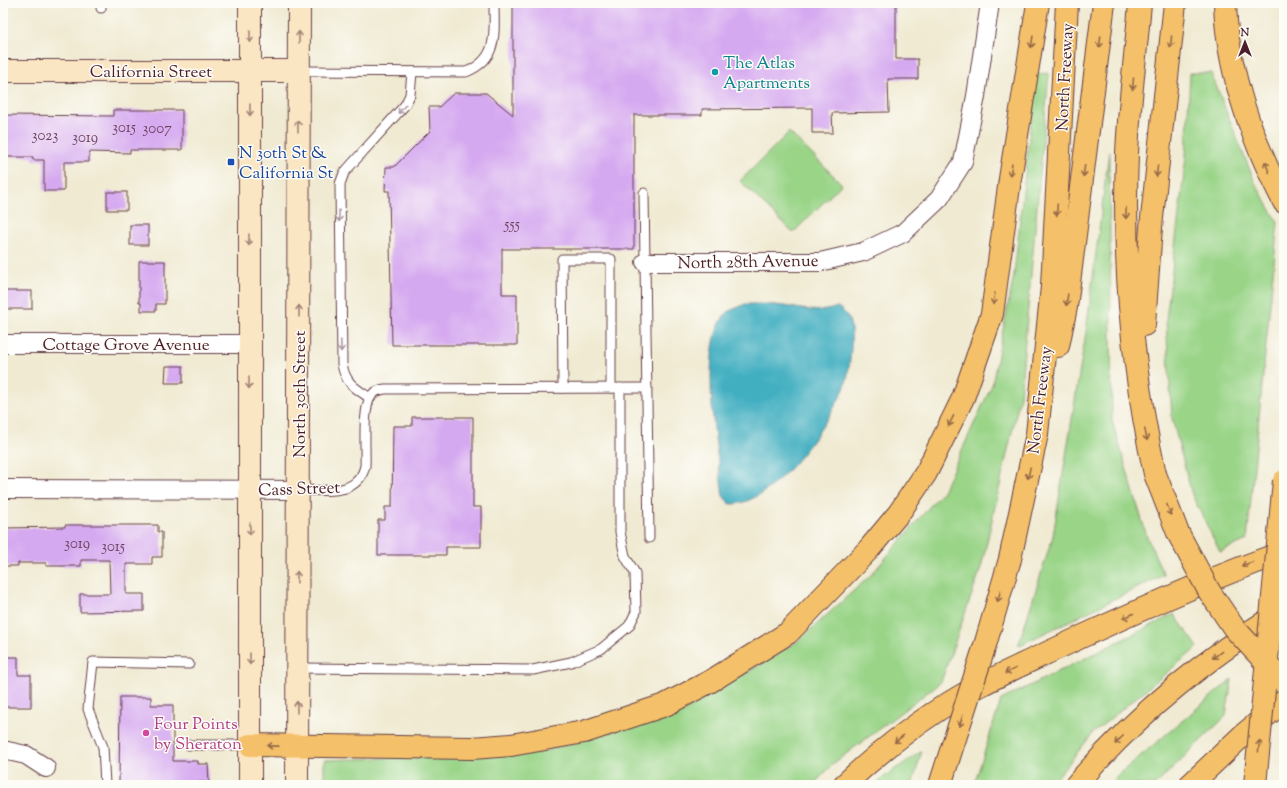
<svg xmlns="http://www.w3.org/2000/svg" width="1287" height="788" font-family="'Sorts Mill Goudy',serif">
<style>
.green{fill:#99d487;stroke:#727a59}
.water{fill:#43afc1;stroke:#466776}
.building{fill:#d5a9f0}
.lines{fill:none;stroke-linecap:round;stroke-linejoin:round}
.lane-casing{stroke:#633d44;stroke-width:11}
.street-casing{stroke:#633d44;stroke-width:20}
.secondary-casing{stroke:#633d44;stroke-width:24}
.highway-casing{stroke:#633d44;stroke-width:24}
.lane{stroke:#fff;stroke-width:9}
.street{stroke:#fff;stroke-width:18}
.secondary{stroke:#fbe6c3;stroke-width:22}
.highway{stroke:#f4c16a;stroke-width:22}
.highway-bridge-casing{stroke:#633d44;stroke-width:24;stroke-linecap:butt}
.highway-bridge{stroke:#f4c16a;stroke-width:22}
.oneway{stroke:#a28277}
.oneway2{stroke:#966847}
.oneway3{stroke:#ae9aa0}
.culture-dot{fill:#0f9aa8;stroke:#fdfcf7;stroke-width:1.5}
.transit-dot{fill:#1a4fb4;stroke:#fdfcf7;stroke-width:1.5}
.hotel-dot{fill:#d1479c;stroke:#fdfcf7;stroke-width:1.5}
.labels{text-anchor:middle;stroke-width:3;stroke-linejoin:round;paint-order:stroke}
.number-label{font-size:15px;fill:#6d425c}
.culture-label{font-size:17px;fill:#0d838f;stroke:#fdfcf7;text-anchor:start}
.street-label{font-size:17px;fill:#4a1f2b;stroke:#fdfcf7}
.transit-label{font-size:17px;fill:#164399;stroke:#fdfcf7;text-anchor:start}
.hotel-label{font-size:17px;fill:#b23c85;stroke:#fdfcf7;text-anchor:start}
</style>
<rect width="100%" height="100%" fill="#fdfcf7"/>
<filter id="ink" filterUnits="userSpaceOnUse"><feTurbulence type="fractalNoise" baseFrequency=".025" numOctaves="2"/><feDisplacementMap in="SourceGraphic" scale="8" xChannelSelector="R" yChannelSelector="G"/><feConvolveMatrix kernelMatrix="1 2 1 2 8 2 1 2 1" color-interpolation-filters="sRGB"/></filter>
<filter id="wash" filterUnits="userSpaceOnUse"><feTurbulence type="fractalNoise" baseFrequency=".012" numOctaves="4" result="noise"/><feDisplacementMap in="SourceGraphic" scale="16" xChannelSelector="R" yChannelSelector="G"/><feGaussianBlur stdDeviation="0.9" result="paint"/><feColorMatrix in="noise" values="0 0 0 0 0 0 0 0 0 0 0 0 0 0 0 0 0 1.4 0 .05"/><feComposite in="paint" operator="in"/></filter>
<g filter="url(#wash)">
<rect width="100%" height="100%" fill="#f0ead2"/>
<g class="green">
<path d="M 1049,73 L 1020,397 L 981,568 L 941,682 L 834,763 L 813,785 L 324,785 L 324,760 L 538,753 L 686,710 L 797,642 L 871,575 L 943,491 L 992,385 L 1014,275 L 1036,74 Z"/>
<path d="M 1190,73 L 1211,73 L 1255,183 L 1278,222 L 1247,540 L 1220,552 L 1192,495 L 1172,418 L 1166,320 L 1186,157 Z"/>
<path d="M 789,132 L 842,184 L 793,233 L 740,181 Z"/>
<path d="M 1109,151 L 1112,421 L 1148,540 L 1164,575 L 1018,646 L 1053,536 L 1086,332 Z"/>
<path d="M 1174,614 L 1198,647 L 1094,732 L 1051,785 L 974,785 L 1001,700 Z"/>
<path d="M 1232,679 L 1226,716 L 1155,785 L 1110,785 L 1119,774 Z"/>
<path d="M 922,751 L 912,785 L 876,785 L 885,776 Z"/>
</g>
<path class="water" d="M 745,304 C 758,304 772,304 785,306 C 803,309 820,314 837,307 C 844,310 848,316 850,323 C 854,336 849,377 844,389 C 827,425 773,506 730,504 L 723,496 C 718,457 696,341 728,312 C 732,309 740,307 745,304 Z"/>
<g id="blocks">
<g class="building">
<path d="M 513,3 L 896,3 L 896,59 L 918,59 L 918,79 L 888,79 L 889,112 L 832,113 L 833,133 L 812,133 L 812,108 L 702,109 L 702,115 L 634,115 L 634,249 L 502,249 L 502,294 L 517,294 L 517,345 L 392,345 L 389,191 L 385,191 L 386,167 L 394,167 L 430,131 L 429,107 L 439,107 L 454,93 L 486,93 L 513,115 Z"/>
<path d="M 113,110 L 182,110 L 182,150 L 130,150 L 130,153 L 89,152 L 89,162 L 64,162 L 64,191 L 44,191 L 44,160 L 33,160 L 33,157 L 3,157 L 3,115 L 113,116 Z"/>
<rect x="107" y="192" width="20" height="18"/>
<rect x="130" y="225" width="18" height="20"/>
<path d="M 139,261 L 165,261 L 165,304 L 156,304 L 156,311 L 141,311 L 141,303 L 139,303 Z"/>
<rect x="3" y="291" width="29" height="18"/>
<path d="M 166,366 L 183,366 L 183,383 L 165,383 Z"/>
<path d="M 412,417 L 473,417 L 473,507 L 481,507 L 481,547 L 446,547 L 446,555 L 378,555 L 378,520 L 385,520 L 385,507 L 392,507 L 393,426 L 412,426 Z"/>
<path d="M 65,525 L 158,525 L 158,532 L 162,532 L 162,557 L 152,557 L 152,564 L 126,564 L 126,594 L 144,594 L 144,611 L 80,612 L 80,594 L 110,594 L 109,560 L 81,560 L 81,566 L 46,566 L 46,563 L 18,563 L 18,566 L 3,566 L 4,528 L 65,527 Z"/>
<path d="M 3,657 L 18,657 L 18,675 L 31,675 L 31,707 L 3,707 Z"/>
<path d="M 120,697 L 151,697 L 151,705 L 173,705 L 173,761 L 198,761 L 198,764 L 208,764 L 209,782 L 198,782 L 198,785 L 119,785 Z"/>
</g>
</g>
</g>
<g filter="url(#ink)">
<use href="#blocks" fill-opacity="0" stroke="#633d44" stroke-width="1"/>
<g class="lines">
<g class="lane-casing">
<g id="lane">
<path d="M 101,3 L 101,8"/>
<path d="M 298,71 L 466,72 C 499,59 494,33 494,3"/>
<path d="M 644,193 L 649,538"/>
<path d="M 563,388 L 562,259 L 611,259 L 611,388"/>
<path d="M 370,398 C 355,388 345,383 342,364 L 340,184 L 344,173 L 351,165 L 405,105 L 410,95 L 412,72"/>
<path d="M 298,490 C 323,490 358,497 365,466 C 366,450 362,409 371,396 C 375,391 379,390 385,389 L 647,388"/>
<path d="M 297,668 L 533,670 L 571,662 L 601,649 L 629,626 L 636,612 L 635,573 L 625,556 L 620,532 L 620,388"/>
<path d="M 189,745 L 250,745"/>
<path d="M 105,785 L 103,747 L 88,709 L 93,662 L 189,664"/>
</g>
</g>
<g class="street-casing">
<g id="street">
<path d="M 645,262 L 820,262 L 863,252 L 903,233 L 939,199 L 963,162 L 976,96 L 990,3"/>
<path d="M 3,344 L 249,344"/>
<path d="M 3,489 L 298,490"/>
<path d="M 3,750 L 26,755 L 46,768"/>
</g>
</g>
<g class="secondary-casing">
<g id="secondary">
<path d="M 3,71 L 298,71"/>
<path d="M 250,785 L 250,3"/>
<path d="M 297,785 L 299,3"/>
</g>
</g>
<g class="highway-casing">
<g id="highway">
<path d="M 1140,3 C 1136,53 1129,104 1127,154 C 1123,260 1132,370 1155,474"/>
<path d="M 1225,3 C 1227,73 1252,140 1284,202"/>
<path d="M 1144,325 L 1151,227 L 1175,3"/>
<path d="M 1058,346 L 1066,307 L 1104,3"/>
<path d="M 1010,559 L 1037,434 L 1052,286 L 1067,3"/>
<path d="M 250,745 L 472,748 L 511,745 L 584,732 L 665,705 L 711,681 L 788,633 L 869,549 L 899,513 L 926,473 L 963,398 L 992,314 L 1010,179 L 1038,3"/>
<path d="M 844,785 C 879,752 918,721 959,697 C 998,674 1040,657 1081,637 C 1148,606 1215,576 1284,552"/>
<path d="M 1076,785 C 1135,716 1207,657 1284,610"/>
<path d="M 1190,785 L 1243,735 L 1284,701"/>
</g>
</g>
<use href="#lane" class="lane"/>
<use href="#street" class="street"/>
<use href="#secondary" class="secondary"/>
<use href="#highway" class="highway"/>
<g class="highway-bridge-casing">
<g id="highway-bridge">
<path d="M 1155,474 L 1178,533 L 1209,591 L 1234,628 L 1284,682"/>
<path d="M 940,785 L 986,642 L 1010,559"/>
<path d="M 1255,785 L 1284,481"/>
</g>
</g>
<use href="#highway-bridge" class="highway-bridge"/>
</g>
<defs><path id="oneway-shaft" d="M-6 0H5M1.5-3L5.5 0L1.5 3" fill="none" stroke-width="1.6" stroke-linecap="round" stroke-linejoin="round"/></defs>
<g class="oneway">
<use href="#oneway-shaft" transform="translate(250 37) rotate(90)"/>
<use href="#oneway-shaft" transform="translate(299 37) rotate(-90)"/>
<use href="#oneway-shaft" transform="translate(250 110) rotate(90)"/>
<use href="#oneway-shaft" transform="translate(298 126) rotate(-90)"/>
<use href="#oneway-shaft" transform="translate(249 240) rotate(90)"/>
<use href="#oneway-shaft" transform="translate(299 311) rotate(-90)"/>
<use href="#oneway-shaft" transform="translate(249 383) rotate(90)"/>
<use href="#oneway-shaft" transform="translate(250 529) rotate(90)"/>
<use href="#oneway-shaft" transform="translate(297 577) rotate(-89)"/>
<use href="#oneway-shaft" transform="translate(250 659) rotate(90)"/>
<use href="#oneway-shaft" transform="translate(297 707) rotate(-90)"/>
</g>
<g class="oneway2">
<use href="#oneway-shaft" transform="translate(1032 42) rotate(99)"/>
<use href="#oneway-shaft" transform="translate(1100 42) rotate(97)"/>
<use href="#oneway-shaft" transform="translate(1171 42) rotate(96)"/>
<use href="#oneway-shaft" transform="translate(1133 84) rotate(95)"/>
<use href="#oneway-shaft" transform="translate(1267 167) rotate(-113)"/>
<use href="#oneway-shaft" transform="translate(1011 170) rotate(99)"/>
<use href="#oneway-shaft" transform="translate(1084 171) rotate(97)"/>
<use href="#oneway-shaft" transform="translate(1157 171) rotate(96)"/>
<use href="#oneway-shaft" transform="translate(1057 210) rotate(93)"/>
<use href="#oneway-shaft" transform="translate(1126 213) rotate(91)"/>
<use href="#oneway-shaft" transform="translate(994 299) rotate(98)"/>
<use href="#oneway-shaft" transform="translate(1067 300) rotate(98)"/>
<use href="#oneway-shaft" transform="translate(951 421) rotate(116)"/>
<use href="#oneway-shaft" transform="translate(1146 435) rotate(78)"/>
<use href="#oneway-shaft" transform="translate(1029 473) rotate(102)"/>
<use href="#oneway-shaft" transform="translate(1169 510) rotate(69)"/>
<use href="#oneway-shaft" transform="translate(1247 564) rotate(161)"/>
<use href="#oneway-shaft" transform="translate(999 596) rotate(106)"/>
<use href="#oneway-shaft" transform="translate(1128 616) rotate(155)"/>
<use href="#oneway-shaft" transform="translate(1217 655) rotate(143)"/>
<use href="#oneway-shaft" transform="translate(1010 671) rotate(155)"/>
<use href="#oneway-shaft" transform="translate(961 721) rotate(107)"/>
<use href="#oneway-shaft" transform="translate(899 739) rotate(141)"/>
<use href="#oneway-shaft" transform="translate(1119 740) rotate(135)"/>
<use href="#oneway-shaft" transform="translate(273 746) rotate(-179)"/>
<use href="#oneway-shaft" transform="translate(1259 746) rotate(-84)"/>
</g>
<g class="oneway3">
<use href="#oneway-shaft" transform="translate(402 109) rotate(130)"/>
<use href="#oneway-shaft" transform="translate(339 216) rotate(90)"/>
<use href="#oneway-shaft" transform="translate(341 346) rotate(88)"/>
</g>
</g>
<circle class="culture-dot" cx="715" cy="72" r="4"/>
<rect class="transit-dot" x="227" y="158" width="8" height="8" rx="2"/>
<circle class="hotel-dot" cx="146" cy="733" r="4"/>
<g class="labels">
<g class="number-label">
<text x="124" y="132">3015</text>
<text x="157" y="133">3007</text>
<text x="45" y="140">3023</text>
<text x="85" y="142">3019</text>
<text x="512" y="229">555</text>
<text x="77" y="548">3019</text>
<text x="113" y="551">3015</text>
</g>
<g class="culture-label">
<text x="723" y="68">The Atlas<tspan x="723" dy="20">Apartments</tspan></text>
</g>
<g class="street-label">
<text x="151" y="77">California Street</text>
<text transform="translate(1064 77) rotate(-87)" y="6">North Freeway</text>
<text transform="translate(748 261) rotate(-1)" y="6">North 28th Avenue</text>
<text x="126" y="350">Cottage Grove Avenue</text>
<text transform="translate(299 394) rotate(-90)" y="6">North 30th Street</text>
<text transform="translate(1039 400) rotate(-83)" y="6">North Freeway</text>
<text transform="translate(299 488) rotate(-2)" y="6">Cass Street</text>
</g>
<g class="transit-label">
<text x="239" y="158">N 30th St &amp;<tspan x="239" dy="20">California St</tspan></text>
</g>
<g class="hotel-label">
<text x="154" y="729">Four Points<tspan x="154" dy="20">by Sheraton</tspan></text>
</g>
</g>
<rect width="1287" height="788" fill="none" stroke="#fdfcf7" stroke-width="16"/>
<g transform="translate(1245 42)" stroke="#fdfcf7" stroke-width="3" paint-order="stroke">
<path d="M0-3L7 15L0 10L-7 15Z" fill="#4a1f2b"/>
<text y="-6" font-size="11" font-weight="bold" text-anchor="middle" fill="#4a1f2b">N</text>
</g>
</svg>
